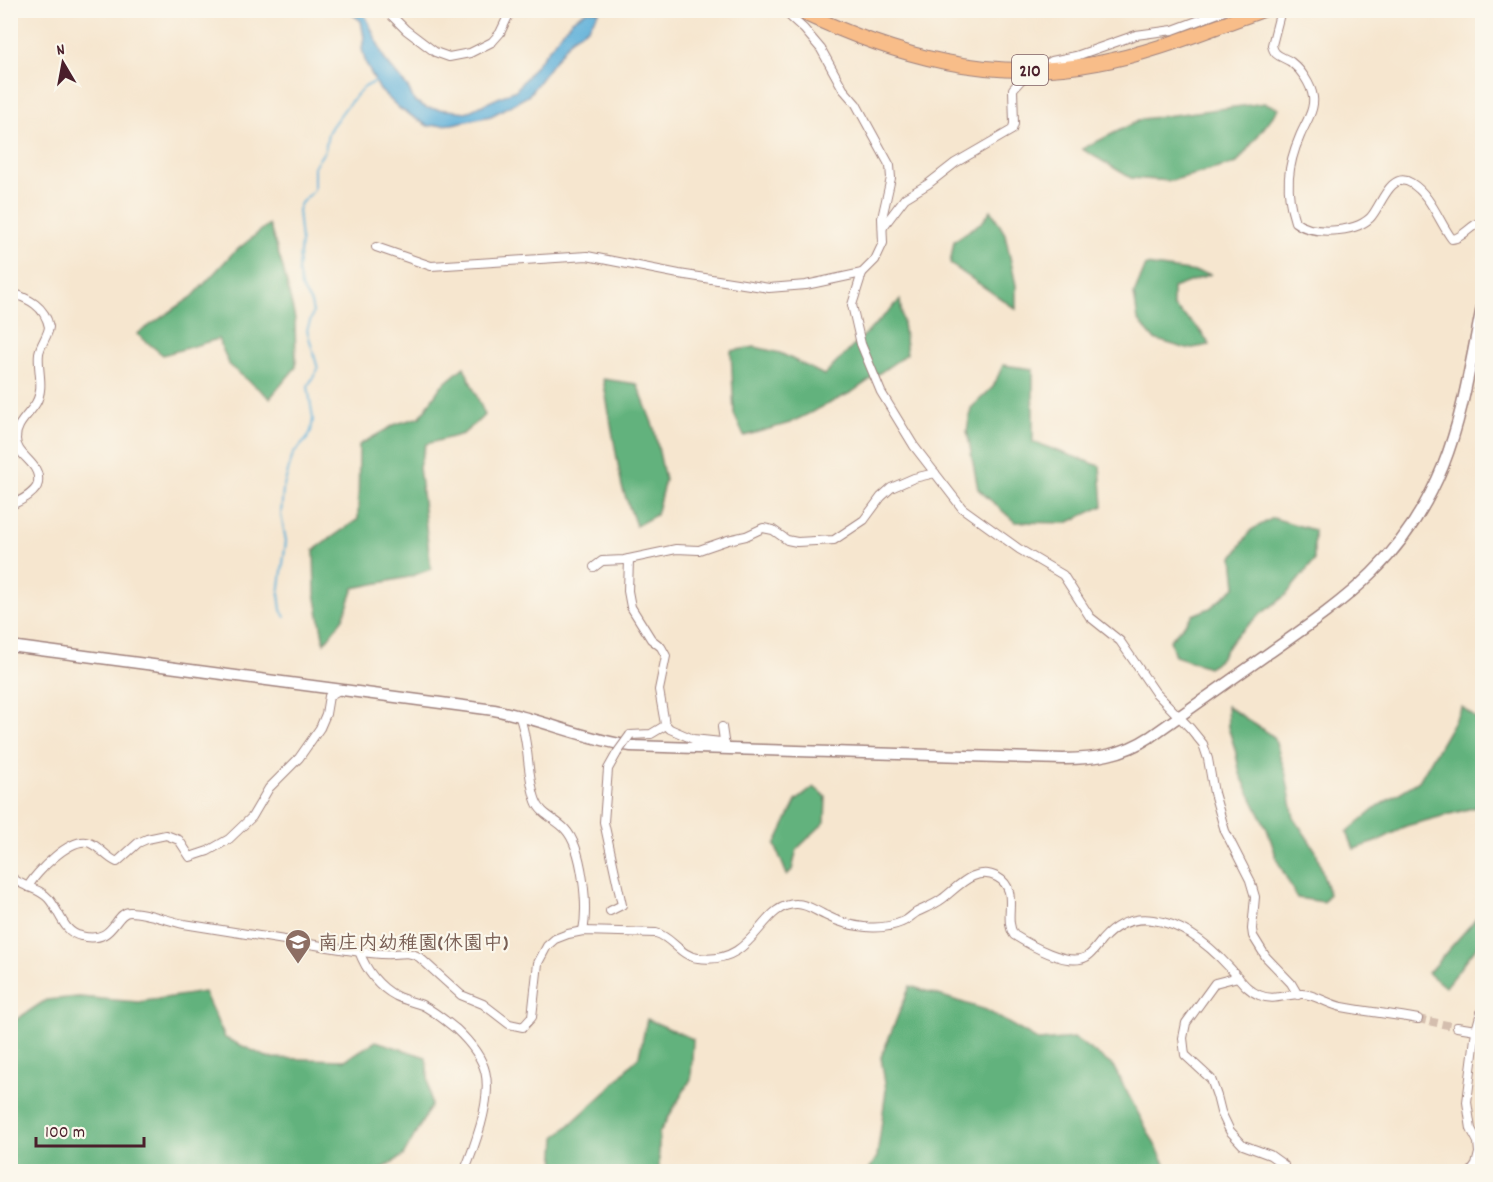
<svg xmlns="http://www.w3.org/2000/svg" width="1493" height="1182" font-family="Dekko,'Klee One',sans-serif">
<style>
.forest{fill:#62b27d;stroke:#566854;stroke-width:1.5}
.water{fill:#5eb0d9;stroke:#546882;stroke-width:1.5}
.lines{fill:none;stroke-linecap:round;stroke-linejoin:round}
.stream{stroke:#5eb0d9;stroke-width:2}
.minor-tunnel{stroke:#d4beae;stroke-width:8;stroke-dasharray:8 4;stroke-linecap:butt}
.minor-casing{stroke:#a0827d;stroke-width:10}
.tertiary-casing{stroke:#a0827d;stroke-width:13}
.trunk-casing{stroke:#a0827d;stroke-width:16}
.minor{stroke:#fff;stroke-width:8}
.tertiary{stroke:#fff;stroke-width:10}
.trunk{stroke:#f8bd89;stroke-width:14}
.minor-bridge-casing{stroke:#a0827d;stroke-width:10;stroke-linecap:butt}
.minor-bridge{stroke:#fff;stroke-width:8}
.labels{text-anchor:middle;stroke-width:4.5;stroke-linejoin:round;paint-order:stroke}
.shield{fill:#fbf7ec;stroke:#7f6065;stroke-width:1.5}
.shield-label{font-size:18px;font-weight:bold;fill:#4a1f2b}
.education-label{font-size:20px;font-weight:bold;fill:#785e54;stroke:#fbf7ec;text-anchor:start}
</style>
<rect width="100%" height="100%" fill="#fbf7ec"/>
<filter id="ink" filterUnits="userSpaceOnUse"><feTurbulence type="fractalNoise" baseFrequency=".0167" numOctaves="2"/><feDisplacementMap in="SourceGraphic" scale="12" xChannelSelector="R" yChannelSelector="G"/><feConvolveMatrix kernelMatrix="1 2 1 2 8 2 1 2 1" color-interpolation-filters="sRGB"/></filter>
<filter id="wash" filterUnits="userSpaceOnUse"><feTurbulence type="fractalNoise" baseFrequency=".008" numOctaves="4" result="noise"/><feDisplacementMap in="SourceGraphic" scale="24" xChannelSelector="R" yChannelSelector="G"/><feGaussianBlur stdDeviation="1.35" result="paint"/><feColorMatrix in="noise" values="0 0 0 0 0 0 0 0 0 0 0 0 0 0 0 0 0 1.4 0 .05"/><feComposite in="paint" operator="in"/></filter>
<g filter="url(#wash)">
<rect width="100%" height="100%" fill="#f6e6cf"/>
<g class="forest">
<path d="M 1265,103 L 1279,108 L 1237,163 L 1170,181 L 1131,178 L 1082,149 L 1142,119 Z"/>
<path d="M 991,210 L 1005,234 L 1016,285 L 1016,309 L 950,264 L 954,241 L 983,221 Z"/>
<path d="M 269,224 L 283,268 L 295,319 L 296,367 L 270,398 L 230,366 L 218,339 L 163,355 L 137,334 L 193,296 L 232,254 Z"/>
<path d="M 1146,265 L 1211,274 L 1173,288 L 1173,306 L 1199,329 L 1210,345 L 1187,349 L 1154,339 L 1138,320 L 1134,294 Z"/>
<path d="M 900,300 L 907,354 L 852,392 L 790,423 L 744,436 L 734,414 L 731,351 L 755,347 L 780,353 L 824,375 Z"/>
<path d="M 1003,365 L 1033,369 L 1033,442 L 1100,466 L 1103,506 L 1067,523 L 1015,522 L 978,489 L 967,431 L 971,408 L 993,387 Z"/>
<path d="M 464,367 L 485,415 L 463,434 L 426,444 L 419,467 L 431,569 L 409,577 L 354,588 L 343,619 L 324,643 L 315,593 L 314,550 L 358,519 L 359,445 L 396,424 L 420,417 L 441,386 Z"/>
<path d="M 603,379 L 637,384 L 654,428 L 665,480 L 656,515 L 636,526 L 622,487 Z"/>
<path d="M 1273,518 L 1314,530 L 1314,561 L 1286,595 L 1257,617 L 1234,638 L 1218,661 L 1208,667 L 1175,656 L 1170,640 L 1193,615 L 1210,608 L 1236,586 L 1233,557 L 1251,530 Z"/>
<path d="M 1227,706 L 1274,737 L 1286,775 L 1294,818 L 1316,851 L 1329,894 L 1324,902 L 1297,898 L 1278,862 L 1267,829 L 1240,774 L 1235,749 L 1228,727 Z"/>
<path d="M 1462,707 L 1482,723 L 1482,798 L 1476,807 L 1406,826 L 1376,842 L 1354,849 L 1347,832 L 1378,806 L 1419,781 Z"/>
<path d="M 814,787 L 826,797 L 825,822 L 797,849 L 792,870 L 787,875 L 775,845 L 796,801 Z"/>
<path d="M 1482,912 L 1482,940 L 1445,987 L 1428,973 Z"/>
<path d="M 910,986 L 986,1010 L 1039,1041 L 1074,1038 L 1113,1066 L 1169,1171 L 868,1171 L 877,1157 L 886,1090 L 881,1057 Z"/>
<path d="M 204,992 L 225,1038 L 269,1058 L 345,1060 L 376,1041 L 426,1057 L 431,1106 L 403,1156 L 377,1172 L 11,1171 L 11,1023 L 46,1000 L 79,997 L 138,1002 Z"/>
<path d="M 647,1019 L 693,1039 L 691,1079 L 659,1133 L 659,1171 L 554,1171 L 556,1137 L 609,1089 L 639,1056 Z"/>
</g>
<path class="water" d="M 348,11 L 361,11 L 367,19 L 385,60 L 409,89 L 414,101 L 427,108 L 467,112 L 516,90 L 572,20 L 587,11 L 600,11 L 588,28 L 571,39 L 528,96 L 491,116 L 452,124 L 428,126 L 400,109 L 380,90 L 366,64 L 362,49 L 364,37 L 361,21 Z"/>
<g class="lines">
<path class="stream" d="M 285,617 L 281,610 L 279,594 L 286,541 L 281,515 L 283,489 L 293,454 L 307,439 L 311,431 L 313,419 L 308,386 L 318,369 L 307,330 L 313,313 L 311,303 L 301,287 L 298,270 L 301,242 L 298,210 L 301,203 L 314,190 L 314,167 L 325,150 L 328,133 L 332,126 L 346,107 L 363,88 L 378,80"/>
</g>
</g>
<g filter="url(#ink)">
<g class="lines">
<path class="minor-tunnel" d="M 1418,1019 L 1457,1027"/>
<g class="minor-casing">
<g id="minor">
<path d="M 386,10 L 406,30 L 435,52 L 449,57 L 470,53 L 492,42 L 500,33 L 511,10"/>
<path d="M 1281,10 L 1272,45 C 1274,57 1282,56 1291,62 C 1301,70 1311,84 1313,97 C 1315,110 1305,124 1300,136 C 1287,166 1285,191 1295,222 C 1311,235 1354,233 1370,218 C 1380,209 1390,170 1411,183 C 1431,195 1439,222 1452,239 C 1461,239 1471,225 1482,221"/>
<path d="M 883,227 L 905,198 L 928,184 L 955,163 L 1012,130 L 1014,124 L 1013,89 L 1021,80 L 1052,61 L 1076,56 L 1136,35 L 1173,30 L 1227,10"/>
<path d="M 376,247 L 431,266 L 587,256 L 679,274 L 769,288 L 806,285 L 862,273 L 875,260 L 883,243 L 882,218 L 891,178 L 890,166 L 856,104 L 843,89 L 821,49 L 804,29 L 783,10"/>
<path d="M 862,273 L 852,305 L 861,344 L 881,392 L 914,446 L 962,508 L 1019,549 L 1063,575 L 1090,617 L 1120,641 L 1155,692 L 1190,728 L 1203,744 L 1208,759 L 1214,793 L 1225,831 L 1250,880 L 1255,897 L 1252,929 L 1253,936 L 1266,957 L 1291,983 L 1298,995"/>
<path d="M 10,292 C 29,299 45,306 49,327 C 48,336 41,343 39,353 C 37,369 45,387 36,403 C 29,415 15,424 16,439 C 16,457 41,462 38,483 C 36,494 19,501 10,506"/>
<path d="M 629,559 L 628,591 L 631,607 L 651,639 L 661,647 L 666,656 L 659,690 L 665,724 L 670,729 L 693,739 L 721,742 L 725,744"/>
<path d="M 594,567 L 602,561 L 624,560 L 676,549 L 699,550 L 728,540 L 746,536 L 763,528 L 773,530 L 787,540 L 797,542 L 834,540 L 864,520 L 881,497 L 891,488 L 914,478 L 935,473"/>
<path d="M 519,715 C 530,743 526,774 536,801 C 541,815 556,819 565,829 C 583,848 588,907 583,931"/>
<path d="M 722,727 L 725,747"/>
<path d="M 630,735 L 651,734 L 666,725"/>
<path d="M 10,876 C 22,888 39,887 49,899 C 60,912 63,932 81,936 C 115,945 114,912 130,912 C 146,912 168,921 184,924 C 238,933 293,941 347,950 C 361,952 378,955 393,954 C 403,954 409,951 419,957 L 461,995 L 483,1004 L 509,1024 L 523,1027 L 532,1017 L 538,963 L 547,946 L 555,939 L 568,934 L 583,931 L 656,933 C 672,937 680,956 698,958 C 757,966 759,903 797,904 C 808,904 817,912 827,916 C 848,927 879,932 902,922 C 908,920 912,915 917,912 C 925,908 934,905 942,899 C 957,888 975,865 997,877 C 1021,890 1002,917 1014,935 C 1030,945 1068,967 1086,957 C 1092,954 1097,946 1102,940 C 1116,924 1132,917 1153,920 C 1183,924 1209,945 1229,967 C 1238,976 1246,990 1259,995 C 1275,1002 1287,993 1303,994 C 1314,994 1330,1005 1342,1007 C 1367,1012 1393,1014 1418,1019"/>
<path d="M 28,887 C 35,873 72,835 90,843 C 100,847 107,858 117,862 L 138,843 L 147,839 L 166,835 L 179,840 L 190,857 L 208,851 L 229,839 L 252,817 L 269,788 L 299,758 L 320,728 L 326,714 L 329,696 L 339,690"/>
<path d="M 610,911 L 622,905 L 604,822 L 608,769 L 617,753"/>
<path d="M 359,951 C 366,970 378,986 396,996 C 404,1000 414,1002 422,1005 C 434,1011 446,1021 456,1029 C 490,1061 492,1081 481,1124 C 476,1141 471,1156 464,1172"/>
<path d="M 1238,977 L 1215,983 L 1186,1023 L 1183,1038 L 1185,1055 L 1211,1079 L 1217,1096 L 1221,1112 L 1230,1131 L 1243,1145 L 1270,1155 L 1284,1165 L 1284,1172"/>
<path d="M 1457,1027 L 1476,1030"/>
<path d="M 1471,1172 L 1476,1165 L 1479,1153 L 1478,1142 L 1471,1129 L 1467,1102 L 1476,1030 L 1482,1009"/>
</g>
</g>
<g class="tertiary-casing">
<path id="tertiary" d="M 10,646 L 494,710 C 541,719 584,739 631,746 L 1063,759 C 1095,759 1123,755 1150,737 C 1190,709 1229,681 1269,653 C 1348,598 1405,559 1443,466 C 1463,416 1471,360 1482,307"/>
</g>
<g class="trunk-casing">
<path id="trunk" d="M 797,10 C 894,56 991,84 1098,63 C 1154,53 1209,29 1263,10"/>
</g>
<use href="#minor" class="minor"/>
<use href="#tertiary" class="tertiary"/>
<use href="#trunk" class="trunk"/>
<g class="minor-bridge-casing">
<path id="minor-bridge" d="M 617,753 L 630,735"/>
</g>
<use href="#minor-bridge" class="minor-bridge"/>
</g>
</g>
<defs>
<g id="school-pin" transform="scale(1.35)"><path d="M0 17L-7.5 6A9.5 9.5 0 1 1 7.5 6Z" fill="#8d6e63" stroke="#fbf7ec"/><path d="M0-5L7-2L0 1L-7-2ZM-4 1L0 2.5L4 1V4Q0 6-4 4Z" fill="#fff"/></g>
</defs>
<g fill-rule="evenodd">
<use href="#school-pin" x="298" y="942"/>
</g>
<g class="labels">
<rect class="shield" x="1012" y="55" width="36" height="30" rx="4.5"/>
<g class="shield-label">
<text x="1030" y="76">210</text>
</g>
<g class="education-label">
<text x="318" y="949">南庄内幼稚園(休園中)</text>
</g>
</g>
<rect width="1493" height="1182" fill="none" stroke="#fbf7ec" stroke-width="36"/>
<g transform="translate(63 63) rotate(350)" stroke="#fbf7ec" stroke-width="4.5" paint-order="stroke">
<path d="M0-4.5L10 22L0 15L-10 22Z" fill="#4a1f2b"/>
<text y="-9" font-size="16" font-weight="bold" text-anchor="middle" fill="#4a1f2b">N</text>
</g>
<path d="M36 1137v9h108v-9" fill="none" stroke="#4a1f2b" stroke-width="3"/>
<text x="45" y="1137" font-size="18" fill="#4a1f2b" stroke="#fbf7ec" stroke-width="4.5" paint-order="stroke">100 m</text>
</svg>
